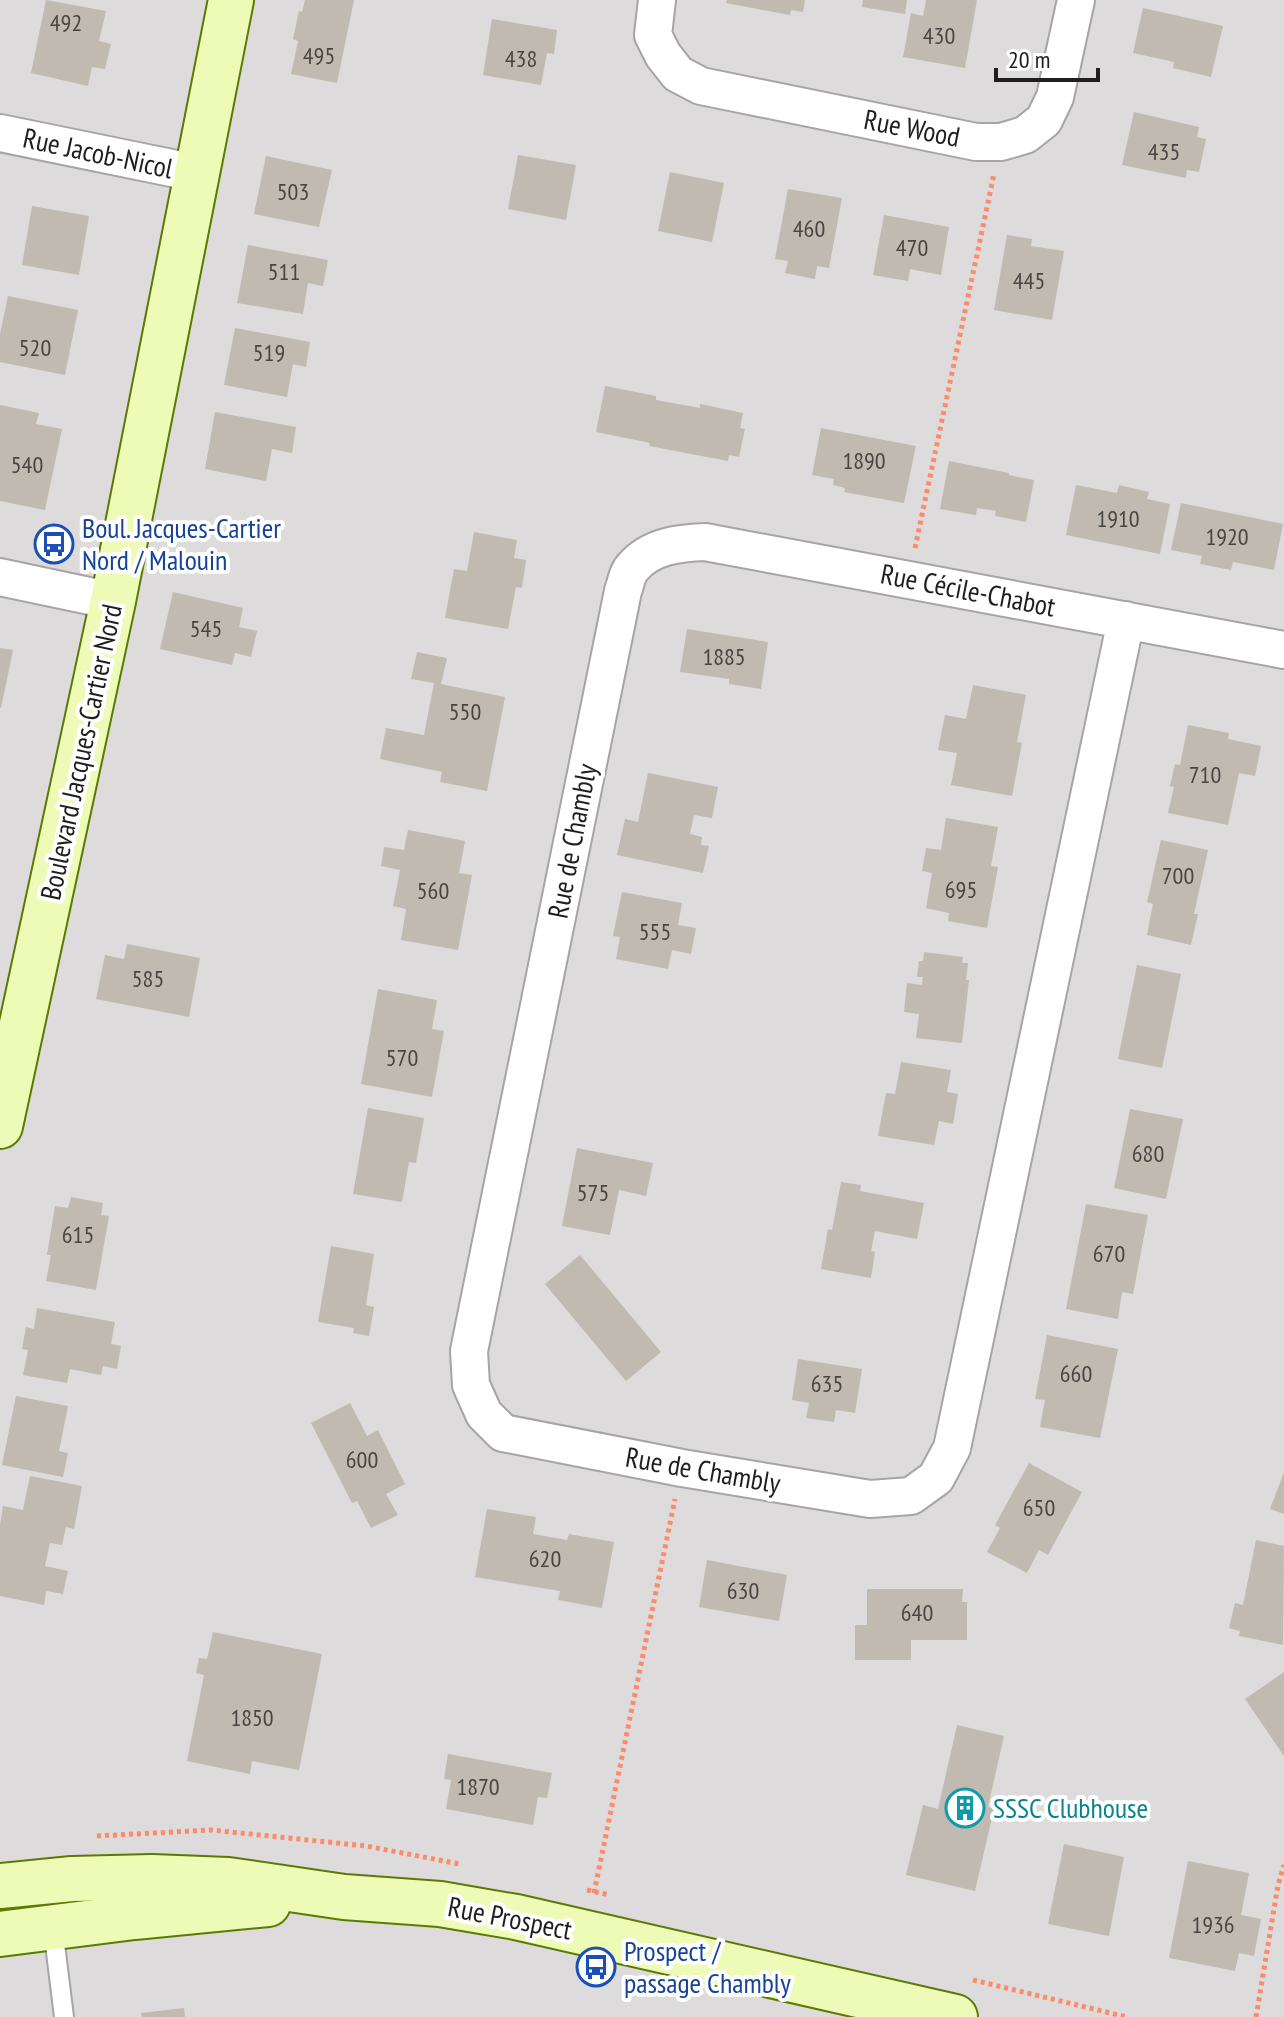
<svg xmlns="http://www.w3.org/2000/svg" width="1284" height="2017" font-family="'PT Sans Narrow',sans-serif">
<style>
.residential{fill:#dddbdb}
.building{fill:#c1bab0}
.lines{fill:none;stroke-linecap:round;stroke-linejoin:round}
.lane-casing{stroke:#a5a5a5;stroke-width:22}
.street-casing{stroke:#a5a5a5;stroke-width:40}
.secondary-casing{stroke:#5c7902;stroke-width:48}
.path{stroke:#fe8b67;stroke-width:5;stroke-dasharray:4 4;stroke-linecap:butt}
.lane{stroke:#fff;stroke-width:18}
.street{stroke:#fff;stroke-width:36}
.secondary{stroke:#eefbb7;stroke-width:44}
.labels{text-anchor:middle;stroke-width:8;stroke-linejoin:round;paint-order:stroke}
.number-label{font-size:24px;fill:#474542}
.street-label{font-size:28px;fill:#1e1e1e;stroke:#fff}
.transit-label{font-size:28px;fill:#164399;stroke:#fff;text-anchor:start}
.culture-label{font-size:28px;fill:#0d838f;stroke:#fff;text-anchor:start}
</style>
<rect width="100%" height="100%" fill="#f0ede4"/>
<rect class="residential" x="0" y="0" width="1284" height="2017"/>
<g class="building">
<path d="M 46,0 L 106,11 L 99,41 L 111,44 L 105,69 L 92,67 L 88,86 L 31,73 Z"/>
<path d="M 305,0 L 354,0 L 337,83 L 291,74 L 298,41 L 293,39 L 299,11 L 302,12 Z"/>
<path d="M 727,0 L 805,0 L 803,12 L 791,10 L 790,15 L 726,3 Z"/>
<path d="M 863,0 L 907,0 L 905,14 L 862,7 Z"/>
<path d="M 926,0 L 977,0 L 965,68 L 903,57 L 911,13 L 923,16 Z"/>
<path d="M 1143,8 L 1223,26 L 1211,77 L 1173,68 L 1174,62 L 1133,53 Z"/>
<path d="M 492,19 L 557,30 L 554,54 L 547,53 L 541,85 L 483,75 Z"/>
<path d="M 1134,112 L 1199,127 L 1197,137 L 1206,139 L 1199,172 L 1187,170 L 1186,178 L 1122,165 Z"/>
<path d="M 518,155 L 576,165 L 566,220 L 508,209 Z"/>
<path d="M 266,156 L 332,170 L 319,227 L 254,214 Z"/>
<path d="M 670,172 L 724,183 L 712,242 L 658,231 Z"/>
<path d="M 788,189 L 842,198 L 829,268 L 817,266 L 815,279 L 785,273 L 788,261 L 775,259 Z"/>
<path d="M 32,206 L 89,216 L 79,275 L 22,265 Z"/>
<path d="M 884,215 L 949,227 L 941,275 L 910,269 L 908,281 L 873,275 Z"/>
<path d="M 1007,235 L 1032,239 L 1031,246 L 1064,251 L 1052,320 L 994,310 Z"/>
<path d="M 248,245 L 328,260 L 323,286 L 308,283 L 303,314 L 237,303 Z"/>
<path d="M 8,296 L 78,310 L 65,375 L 0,362 L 0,334 Z"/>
<path d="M 235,328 L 310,342 L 306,367 L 293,364 L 287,397 L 224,385 Z"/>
<path d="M 605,386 L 656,396 L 656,400 L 700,408 L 700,404 L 743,413 L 740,428 L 745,429 L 739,457 L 729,455 L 728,461 L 649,446 L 650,443 L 596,432 Z"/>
<path d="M 0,405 L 39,413 L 36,424 L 62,429 L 45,510 L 0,501 Z"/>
<path d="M 215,412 L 296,427 L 292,453 L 272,449 L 266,481 L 205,469 Z"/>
<path d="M 821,428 L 916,446 L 904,503 L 844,492 L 845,488 L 833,485 L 834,479 L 812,475 Z"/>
<path d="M 949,461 L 1009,473 L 1009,475 L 1034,480 L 1026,522 L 995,516 L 996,511 L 977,508 L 976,515 L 940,509 Z"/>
<path d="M 1076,485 L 1117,493 L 1119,485 L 1149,492 L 1147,499 L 1170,504 L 1160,554 L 1066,535 Z"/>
<path d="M 1181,503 L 1283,524 L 1274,570 L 1233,562 L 1231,570 L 1200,564 L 1202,556 L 1171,550 Z"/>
<path d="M 474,532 L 517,540 L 514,558 L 526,560 L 522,588 L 516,587 L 508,629 L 445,618 L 454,569 L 467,571 Z"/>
<path d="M 173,592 L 243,608 L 239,627 L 257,631 L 251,657 L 235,653 L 232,665 L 160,649 Z"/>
<path d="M 687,629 L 768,642 L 761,689 L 729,684 L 729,679 L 680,672 Z"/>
<path d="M 0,648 L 13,650 L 1,708 L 0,708 Z"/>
<path d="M 417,652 L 447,658 L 441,684 L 505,697 L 487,791 L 440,782 L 442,772 L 380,759 L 386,728 L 424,735 L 434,683 L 411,679 Z"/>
<path d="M 973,685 L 1026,695 L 1017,742 L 1022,743 L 1012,796 L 951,785 L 957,753 L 938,750 L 945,715 L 966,719 Z"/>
<path d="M 1188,725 L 1229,733 L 1228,739 L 1261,746 L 1255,776 L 1239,773 L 1228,825 L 1168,813 L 1174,787 L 1170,786 L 1175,764 L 1180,765 Z"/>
<path d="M 648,773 L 718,787 L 712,818 L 694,815 L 690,834 L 702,837 L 701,845 L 709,846 L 703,873 L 617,855 L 625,819 L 638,822 Z"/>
<path d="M 946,818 L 998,827 L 991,866 L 998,867 L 987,928 L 948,921 L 949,913 L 926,908 L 932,873 L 922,871 L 926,848 L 941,850 Z"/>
<path d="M 408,830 L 465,841 L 459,873 L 472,875 L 458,950 L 401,940 L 406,909 L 393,906 L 400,870 L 381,866 L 384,847 L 404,850 Z"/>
<path d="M 1161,840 L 1208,850 L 1194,914 L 1198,914 L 1191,945 L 1147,935 L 1153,904 L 1147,902 Z"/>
<path d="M 622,892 L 682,903 L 678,925 L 696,928 L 691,954 L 672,950 L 668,969 L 616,959 L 620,937 L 613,936 Z"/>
<path d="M 127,944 L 200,958 L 189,1017 L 96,999 L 105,955 L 124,959 Z"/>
<path d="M 924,952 L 963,957 L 962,963 L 968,963 L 966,980 L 969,980 L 962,1043 L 916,1038 L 919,1014 L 904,1012 L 907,983 L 922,985 L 923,977 L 917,977 L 919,961 L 923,961 Z"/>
<path d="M 1137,965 L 1181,974 L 1162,1068 L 1118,1059 Z"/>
<path d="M 378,989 L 437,1000 L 432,1029 L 444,1031 L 432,1097 L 361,1084 Z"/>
<path d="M 901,1062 L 951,1070 L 947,1092 L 958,1094 L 953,1124 L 939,1121 L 934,1145 L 878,1136 L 886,1093 L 895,1094 Z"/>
<path d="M 368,1108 L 424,1118 L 416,1163 L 409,1162 L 402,1202 L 353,1194 Z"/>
<path d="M 1130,1109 L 1183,1119 L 1166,1199 L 1114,1188 Z"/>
<path d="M 577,1148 L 653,1163 L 646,1196 L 619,1190 L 610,1235 L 562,1226 Z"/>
<path d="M 841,1182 L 861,1185 L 860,1191 L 924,1203 L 917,1239 L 875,1231 L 871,1251 L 875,1252 L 871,1278 L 821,1269 L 828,1229 L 832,1230 Z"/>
<path d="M 71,1197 L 103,1203 L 101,1215 L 109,1216 L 96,1290 L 46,1281 L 51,1255 L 47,1255 L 55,1206 L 68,1208 Z"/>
<path d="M 1086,1204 L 1148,1215 L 1133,1294 L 1122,1292 L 1118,1319 L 1066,1309 Z"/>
<path d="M 331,1246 L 374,1254 L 366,1305 L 374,1307 L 369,1336 L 353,1333 L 354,1328 L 318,1322 Z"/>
<path d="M 580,1255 L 661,1352 L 626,1381 L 545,1284 Z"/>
<path d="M 37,1308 L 115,1322 L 111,1344 L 121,1346 L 117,1369 L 103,1366 L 101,1375 L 70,1369 L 67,1383 L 23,1375 L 28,1350 L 22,1349 L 26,1327 L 34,1329 Z"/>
<path d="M 1047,1335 L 1118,1349 L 1100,1438 L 1040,1427 L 1045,1400 L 1035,1399 Z"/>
<path d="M 798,1359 L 862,1369 L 855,1413 L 836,1410 L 834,1422 L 806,1418 L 809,1403 L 792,1400 Z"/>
<path d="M 16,1396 L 68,1406 L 59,1451 L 68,1453 L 63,1477 L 2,1465 Z"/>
<path d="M 350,1403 L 367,1436 L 378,1430 L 405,1484 L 386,1494 L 398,1515 L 371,1528 L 357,1501 L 352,1503 L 311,1423 Z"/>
<path d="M 1029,1463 L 1082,1492 L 1048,1555 L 1039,1550 L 1027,1573 L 987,1552 L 1000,1528 L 995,1525 Z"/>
<path d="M 1284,1472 L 1284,1514 L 1270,1509 Z"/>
<path d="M 30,1476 L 82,1486 L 74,1529 L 66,1527 L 62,1545 L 50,1543 L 45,1566 L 68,1571 L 63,1594 L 46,1591 L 44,1605 L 0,1596 L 0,1525 L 3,1506 L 23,1510 Z"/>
<path d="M 487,1509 L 536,1517 L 533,1534 L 567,1540 L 569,1534 L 614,1542 L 602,1608 L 558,1600 L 560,1591 L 475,1577 Z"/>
<path d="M 1256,1540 L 1284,1546 L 1283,1645 L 1239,1636 L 1240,1631 L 1229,1628 L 1235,1603 L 1243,1605 Z"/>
<path d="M 707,1560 L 787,1575 L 779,1621 L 699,1607 Z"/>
<path d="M 867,1589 L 963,1589 L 962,1602 L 967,1602 L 967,1640 L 911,1640 L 911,1660 L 855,1660 L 855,1625 L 867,1625 Z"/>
<path d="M 213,1632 L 322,1654 L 299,1770 L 252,1761 L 250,1774 L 187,1761 L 204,1675 L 196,1673 L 199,1658 L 207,1659 Z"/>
<path d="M 1284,1672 L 1284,1756 L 1245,1699 Z"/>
<path d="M 957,1725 L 1004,1736 L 988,1807 L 994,1809 L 975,1891 L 906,1875 L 923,1805 L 938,1809 Z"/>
<path d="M 448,1754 L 552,1773 L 547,1798 L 538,1797 L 533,1825 L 446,1809 L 451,1780 L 444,1779 Z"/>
<path d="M 1064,1844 L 1124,1857 L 1109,1936 L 1048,1924 Z"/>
<path d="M 1188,1861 L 1249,1873 L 1241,1915 L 1261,1919 L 1254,1956 L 1239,1953 L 1235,1971 L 1169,1958 Z"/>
<path d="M 184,2008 L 185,2017 L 142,2017 L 141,2013 Z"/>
</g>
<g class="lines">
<g class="lane-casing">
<path id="lane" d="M 53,1928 L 64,2017"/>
</g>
<g class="street-casing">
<g id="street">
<path d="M 657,0 L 653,35 L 663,55 L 678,74 L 701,86 L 976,142 L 1001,142 L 1025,135 L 1044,120 L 1055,97 L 1076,0"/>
<path d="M 0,133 L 196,173"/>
<path d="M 0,577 L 113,601"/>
<path d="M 1126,620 L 952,1448 L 936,1478 L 911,1496 L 870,1499 L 682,1468 L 503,1433 L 484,1414 L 471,1385 L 469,1351 L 623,591 C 626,583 627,573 633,567 C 651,546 679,543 705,542 C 898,577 1091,613 1284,650"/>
</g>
</g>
<g class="secondary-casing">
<g id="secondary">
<path d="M 0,1126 L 113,601 L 231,0"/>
<path d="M 0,1886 L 72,1879 L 152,1877 L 228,1880 L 344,1897 L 440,1904 L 516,1917 L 955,2017"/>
<path d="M 0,1934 L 134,1917 L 268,1904"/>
</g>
</g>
<g class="path">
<path d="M 915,548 L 994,174"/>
<path d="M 97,1836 L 211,1830 L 366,1846 L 460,1864"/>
<path d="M 587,1890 L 609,1895"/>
<path d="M 594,1893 L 675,1499"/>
<path d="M 973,1980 L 1127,2017"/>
<path d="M 1256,2017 L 1278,1885 L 1284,1865"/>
</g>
<use href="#lane" class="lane"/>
<use href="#street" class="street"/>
<use href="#secondary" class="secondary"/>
</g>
<defs>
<g id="bus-ring" transform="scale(2)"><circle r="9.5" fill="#fff" stroke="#1a4fb4" stroke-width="1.5"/><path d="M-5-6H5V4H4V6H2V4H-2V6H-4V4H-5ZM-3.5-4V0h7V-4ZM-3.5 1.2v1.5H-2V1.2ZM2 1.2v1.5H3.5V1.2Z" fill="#1a4fb4"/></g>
<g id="building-ring" transform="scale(2)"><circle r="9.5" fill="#fff" stroke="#0f9aa8" stroke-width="1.5"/><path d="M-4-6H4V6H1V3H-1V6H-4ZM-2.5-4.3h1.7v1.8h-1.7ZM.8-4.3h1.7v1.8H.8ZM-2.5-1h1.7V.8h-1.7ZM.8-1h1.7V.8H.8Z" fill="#0f9aa8"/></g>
</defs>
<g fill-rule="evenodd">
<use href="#bus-ring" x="54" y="544"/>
<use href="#building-ring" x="965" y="1808"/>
<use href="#bus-ring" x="596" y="1967"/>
</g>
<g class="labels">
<g class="number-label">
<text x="66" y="31">492</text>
<text x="939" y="44">430</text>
<text x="319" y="64">495</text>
<text x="521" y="67">438</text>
<text x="1164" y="160">435</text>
<text x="293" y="200">503</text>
<text x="809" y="237">460</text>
<text x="912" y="256">470</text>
<text x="284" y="280">511</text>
<text x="1029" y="289">445</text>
<text x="35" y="356">520</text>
<text x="269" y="361">519</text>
<text x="864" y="469">1890</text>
<text x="27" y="473">540</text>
<text x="1118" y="527">1910</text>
<text x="1227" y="545">1920</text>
<text x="206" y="637">545</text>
<text x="724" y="665">1885</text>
<text x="465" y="720">550</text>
<text x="1205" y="783">710</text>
<text x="1178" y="884">700</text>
<text x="961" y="898">695</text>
<text x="433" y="899">560</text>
<text x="655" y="940">555</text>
<text x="148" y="987">585</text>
<text x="402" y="1066">570</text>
<text x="1148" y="1162">680</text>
<text x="593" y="1201">575</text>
<text x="78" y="1243">615</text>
<text x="1109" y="1262">670</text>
<text x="1076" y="1382">660</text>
<text x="827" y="1392">635</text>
<text x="362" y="1468">600</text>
<text x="1039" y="1516">650</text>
<text x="545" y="1567">620</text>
<text x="743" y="1599">630</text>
<text x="917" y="1621">640</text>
<text x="252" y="1726">1850</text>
<text x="478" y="1795">1870</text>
<text x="1213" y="1933">1936</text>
</g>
<g class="street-label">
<text transform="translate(912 128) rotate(11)" y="10">Rue Wood</text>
<text transform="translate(98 153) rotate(12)" y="10">Rue Jacob-Nicol</text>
<text transform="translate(968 590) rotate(11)" y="10">Rue Cécile-Chabot</text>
<text transform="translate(81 752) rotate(-78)" y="10">Boulevard Jacques-Cartier Nord</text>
<text transform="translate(572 841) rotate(-79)" y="10">Rue de Chambly</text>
<text transform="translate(703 1470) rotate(10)" y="10">Rue de Chambly</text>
<text transform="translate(510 1918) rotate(11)" y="10">Rue Prospect</text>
</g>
<g class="transit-label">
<text x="82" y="538">Boul. Jacques-Cartier<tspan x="82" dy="32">Nord / Malouin</tspan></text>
<text x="624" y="1961">Prospect /<tspan x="624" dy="32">passage Chambly</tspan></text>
</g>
<g class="culture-label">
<text x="993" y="1818">SSSC Clubhouse</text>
</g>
</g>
<path d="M996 68v12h102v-12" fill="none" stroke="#1e1e1e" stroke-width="4"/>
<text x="1008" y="68" font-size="24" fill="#1e1e1e" stroke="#ffffff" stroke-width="6" paint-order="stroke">20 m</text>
</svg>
